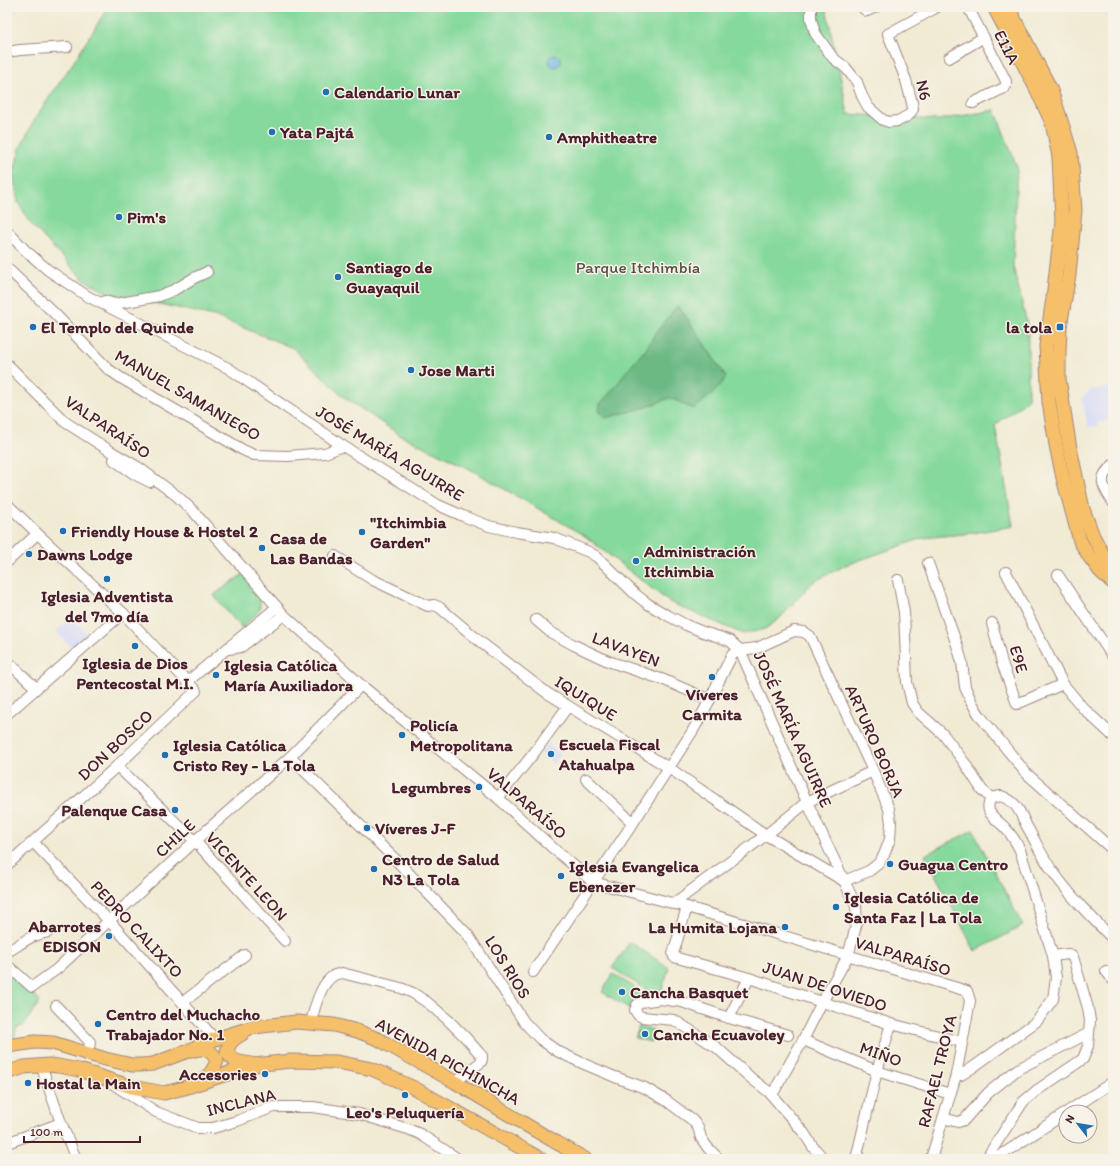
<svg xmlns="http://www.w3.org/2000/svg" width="1120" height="1166" font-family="Itim,sans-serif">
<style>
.built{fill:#d3d9f9}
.green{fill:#85d99c;stroke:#687c64}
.forest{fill:#6cb984;stroke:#5b6c58}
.water{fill:#69b4e2;stroke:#5a6a86}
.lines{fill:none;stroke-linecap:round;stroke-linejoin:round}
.minor-casing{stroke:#9e8580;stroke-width:12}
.major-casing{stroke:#9e8580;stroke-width:15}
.minor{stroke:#fff;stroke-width:10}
.major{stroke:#f6c06b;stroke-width:13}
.poi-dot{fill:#1f6fb2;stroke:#f7f3e8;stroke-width:1.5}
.labels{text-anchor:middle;stroke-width:3;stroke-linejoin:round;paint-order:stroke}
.street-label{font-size:17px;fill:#4a1f2b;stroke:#f7f3e8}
.poi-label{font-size:17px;font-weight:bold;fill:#4a1f2b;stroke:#f7f3e8;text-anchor:start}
.park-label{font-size:17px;fill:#594e47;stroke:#f7f3e8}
</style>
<rect width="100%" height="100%" fill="#f7f3e8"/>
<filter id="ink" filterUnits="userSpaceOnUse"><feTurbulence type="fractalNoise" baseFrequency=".025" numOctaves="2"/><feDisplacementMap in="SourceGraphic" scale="8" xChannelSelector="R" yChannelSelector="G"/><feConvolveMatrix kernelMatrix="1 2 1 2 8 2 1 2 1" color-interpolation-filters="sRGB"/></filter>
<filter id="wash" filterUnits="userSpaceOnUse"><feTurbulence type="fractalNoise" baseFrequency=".012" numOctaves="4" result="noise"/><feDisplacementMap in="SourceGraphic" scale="16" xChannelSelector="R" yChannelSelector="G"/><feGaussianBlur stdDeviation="0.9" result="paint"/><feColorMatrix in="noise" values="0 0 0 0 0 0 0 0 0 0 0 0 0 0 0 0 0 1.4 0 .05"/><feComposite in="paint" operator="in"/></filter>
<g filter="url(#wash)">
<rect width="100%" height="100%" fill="#f1ebd4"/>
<g class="built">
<path d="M 1113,386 L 1113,421 L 1098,423 L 1098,426 L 1088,427 L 1082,399 L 1089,391 Z"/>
<path d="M 72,617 L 89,637 L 73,650 L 56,631 Z"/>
<path d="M 548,744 L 561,755 L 553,764 L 540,753 Z"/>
</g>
<g class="green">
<path d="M 108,7 L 826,7 L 848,114 L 938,120 L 995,110 L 1017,167 L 1013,266 L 1028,328 L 1028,400 L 995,425 L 1013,526 L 973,533 L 923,538 L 846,565 L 813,582 L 779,619 L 765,629 L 743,634 L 669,602 L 585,536 L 470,469 L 400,435 L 345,398 L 293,348 L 214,316 L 108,293 L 83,279 L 31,224 L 18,202 L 13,174 L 21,146 L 36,117 L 73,63 Z"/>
<path d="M 243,574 L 264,597 L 260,601 L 260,610 L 242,628 L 221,605 L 214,595 Z"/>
<path d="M 973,830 L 1023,926 L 975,951 L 925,855 Z"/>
<path d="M 630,942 L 669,968 L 662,990 L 650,992 L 612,968 Z"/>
<path d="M 7,966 L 40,1001 L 23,1026 L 16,1028 L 15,1037 L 7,1037 Z"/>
<path d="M 613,974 L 642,992 L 632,1010 L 602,992 Z"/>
<path d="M 639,1026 L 654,1030 L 651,1042 L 635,1038 Z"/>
</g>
<path class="forest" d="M 677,306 L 683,312 L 726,377 C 718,391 706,399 694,409 C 685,407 678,400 669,398 L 647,407 L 605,418 L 601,414 L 599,410 L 600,404 L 616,386 L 625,373 L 646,349 L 655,334 Z"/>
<circle class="water" cx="555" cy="61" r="6"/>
</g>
<g filter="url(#ink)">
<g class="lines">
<g class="minor-casing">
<g id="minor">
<path d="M 811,7 L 811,19 L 815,33 L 833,58 L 846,68 L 857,82 L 862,96 L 868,107 L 883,120 L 889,122 L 898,121 L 909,115 L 913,109 L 912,103 L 906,80 L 888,34 L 930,11 L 937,7"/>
<path d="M 864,7 L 864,9 L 867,11 L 876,7"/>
<path d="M 968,7 L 1006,81 L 1006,85 L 1004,88 L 973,103"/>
<path d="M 7,52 L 20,50 L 67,47"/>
<path d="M 949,58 L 984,37"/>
<path d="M 7,231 L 25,250 L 48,270 L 87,296 L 228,368 L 343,446 L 438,505 L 463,516 L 489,526 L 516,532 L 554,538 L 589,552 L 597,557 L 635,594 L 648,604 L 665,614 L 686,625 L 703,632 L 719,637 L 730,641 L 740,650 L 807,802 L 856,906 L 857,922 L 848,956 L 822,1002 L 803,1040 L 772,1095"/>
<path d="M 7,268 L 54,313 L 108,369 L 121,378 L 243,450 L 254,455 L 288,456 L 325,453 L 343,446"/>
<path d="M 105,301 L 115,304 L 159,296 L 174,290 L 194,278 L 207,272"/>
<path d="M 7,364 L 65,422 L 112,452 L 138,467 L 177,496 L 193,511 L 284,615 L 361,685 L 498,798 L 554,849 L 593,882 L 687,907 L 967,991 L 970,1001 L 956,1075 L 931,1159"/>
<path d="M 114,460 L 136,475 L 150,482"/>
<path d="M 1113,465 C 1096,479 1103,486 1113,502"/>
<path d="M 7,504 L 40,536 L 123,613 L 196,691 L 117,766 L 7,865"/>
<path d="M 335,556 L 373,580 L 428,606 L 434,605 L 439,607 L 483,644 L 547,693 L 666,766 L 669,768 L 766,835 L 844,881 L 869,871 L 878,864 L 884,855 L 890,839 L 891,823 L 889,809 L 873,771 L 810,636 L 804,632 L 794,631 L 757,648 L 740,650 L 732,655 L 704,711 L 692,732 L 633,823 L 533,972"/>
<path d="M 7,562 L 37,534"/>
<path d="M 928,563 L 957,645 L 962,662 L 965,687 L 972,703 L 980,716 L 1026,773 L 1113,850"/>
<path d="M 1006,572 L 1063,684 L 1083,708 L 1113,736"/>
<path d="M 1058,575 L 1113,657"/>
<path d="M 898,580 L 904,612 L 907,682 L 912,703 L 918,712 L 943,734 L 964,762 L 982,790 L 991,798"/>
<path d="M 536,620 L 550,632 L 574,645 L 608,661 L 664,680 L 710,700"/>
<path d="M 992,623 L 1002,663 L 1017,704 L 1063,684"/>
<path d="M 229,649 L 241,647 L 284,615"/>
<path d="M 7,661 L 36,688"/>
<path d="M 187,682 L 277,607"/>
<path d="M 7,714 L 123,613"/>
<path d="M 290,757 L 396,860 L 468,935 L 524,1022 L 540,1039 L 557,1051 L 584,1064 L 615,1077 L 645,1088 L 667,1101 L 692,1120 L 698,1127 L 701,1138 L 708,1148 L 719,1159"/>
<path d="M 117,766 L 195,841 L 285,941"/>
<path d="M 586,779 L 633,823"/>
<path d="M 498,798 L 534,753 L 568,706"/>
<path d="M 991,798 L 1001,796 C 1020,803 1020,815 1029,830 C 1037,845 1044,860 1054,873 C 1071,897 1092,918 1113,939"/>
<path d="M 33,842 L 113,925 L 215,1039"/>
<path d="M 673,904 L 766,835 L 807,802 L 873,771"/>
<path d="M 687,907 L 673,954 L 674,957 L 749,978 L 822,1002 L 891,1024 L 962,1042"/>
<path d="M 7,952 C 23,943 28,936 48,932"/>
<path d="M 7,965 L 32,987 L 57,969 L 197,839 L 290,757 L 361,685"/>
<path d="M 1106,971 L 1113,980"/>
<path d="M 183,1002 L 245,955"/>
<path d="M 56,1006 L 78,1029 L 90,1042 L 88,1054"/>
<path d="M 729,1018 L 749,978"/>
<path d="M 311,1023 C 314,1009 320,984 333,976 C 335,974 340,974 342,973 L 401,988 L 413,993 L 428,1003 L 447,1019 L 466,1038 L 482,1056 L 482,1059 L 481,1062 L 455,1082"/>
<path d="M 788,1035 L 729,1018 L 682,1002 L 661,999 L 641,1002 L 637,1005 L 635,1010 L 638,1015 L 642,1017 L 674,1020 L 716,1047 L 752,1079 L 769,1092 L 804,1133 L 813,1147 L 824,1159"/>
<path d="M 803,1040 L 877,1071 L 950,1094"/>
<path d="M 41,1065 L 60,1120 L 76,1159"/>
<path d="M 956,1075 L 961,1075 L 972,1068 L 1037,1021 L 1053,999 L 1056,978 L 1053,956 L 1020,850 C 1016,842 1012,835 1006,829 C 998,819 982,814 991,798"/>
<path d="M 113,1084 L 156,1112 L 198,1128 L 213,1128 L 237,1121 L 274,1107 L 313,1107 L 359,1114 L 408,1129 L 420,1134 L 458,1159"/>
<path d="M 1067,1112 L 1113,1082"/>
<path d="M 943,1118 L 958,1122 L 964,1120 L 988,1093 L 1018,1069 L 1089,1033"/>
<path d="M 7,1143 L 61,1123"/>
<path d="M 856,1159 L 877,1071 L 891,1024"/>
<path d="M 986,1159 L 1023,1102 L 1036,1091 L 1083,1059 L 1088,1046 L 1090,1021 L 1088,1008 L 1073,957 L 1068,954 L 1053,956"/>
<path d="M 995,1159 L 1066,1113"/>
</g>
</g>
<g class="major-casing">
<g id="major">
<path d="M 994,7 L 1037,90 L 1052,123 L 1059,157 L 1062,222 L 1053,298 L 1046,346 L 1049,402 L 1056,445 L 1063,478 L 1080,541 L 1089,556 L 1100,571 L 1113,583"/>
<path d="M 1008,7 L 1050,88 L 1057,108 L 1071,153 L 1075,210 L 1069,275 L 1060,327 L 1059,353 L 1059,379 L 1069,443 L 1083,509 L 1093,536 L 1105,558 L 1113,567"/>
<path d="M 242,1034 C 233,1039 228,1043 227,1053 L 235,1061 L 251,1064"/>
<path d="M 7,1046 L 35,1042 L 53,1043 L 105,1059 L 132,1065 L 141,1065 L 153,1064 L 188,1051 L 215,1039 L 254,1027 L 296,1022 L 334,1025 L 357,1031 L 378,1039 L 455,1082 L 533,1129 L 585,1159"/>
<path d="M 195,1050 C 205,1047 213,1051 217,1061 C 214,1070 210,1075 202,1081"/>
<path d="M 7,1073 L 24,1067 L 49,1065 L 58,1066 L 79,1070 L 132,1087 L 164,1093 L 184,1088 L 254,1065 L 291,1061 L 337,1062 L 372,1069 L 414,1088 L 541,1159"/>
</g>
</g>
<use href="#minor" class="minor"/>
<use href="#major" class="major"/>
</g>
</g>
<g class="poi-dot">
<circle cx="326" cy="92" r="4"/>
<circle cx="272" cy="132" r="4"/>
<circle cx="549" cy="137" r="4"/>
<circle cx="119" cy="217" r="4"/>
<circle cx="338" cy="277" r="4"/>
<circle cx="33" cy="327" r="4"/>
<rect x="1056" y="323" width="8" height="8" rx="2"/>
<circle cx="411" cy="370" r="4"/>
<circle cx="63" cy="531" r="4"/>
<circle cx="362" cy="532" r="4"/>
<circle cx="262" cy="548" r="4"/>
<circle cx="29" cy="554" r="4"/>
<circle cx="636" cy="561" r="4"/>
<circle cx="107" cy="579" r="4"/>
<circle cx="135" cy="646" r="4"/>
<circle cx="216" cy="675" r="4"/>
<circle cx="712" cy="677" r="4"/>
<circle cx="402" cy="735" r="4"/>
<circle cx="551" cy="754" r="4"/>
<circle cx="165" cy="755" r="4"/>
<circle cx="479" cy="787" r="4"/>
<circle cx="175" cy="810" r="4"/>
<circle cx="367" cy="828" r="4"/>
<circle cx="890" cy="864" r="4"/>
<circle cx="374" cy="869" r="4"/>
<circle cx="561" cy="876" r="4"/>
<circle cx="836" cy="907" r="4"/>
<circle cx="785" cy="927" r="4"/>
<circle cx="109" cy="936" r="4"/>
<circle cx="622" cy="992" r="4"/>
<circle cx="98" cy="1024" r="4"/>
<circle cx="645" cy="1034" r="4"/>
<circle cx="265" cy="1074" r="4"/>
<circle cx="28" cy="1083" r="4"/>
<circle cx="405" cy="1095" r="4"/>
</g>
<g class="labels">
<g class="street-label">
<text transform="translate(1007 47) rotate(63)" y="6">E11A</text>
<text transform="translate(924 90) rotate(78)" y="6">N6</text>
<text transform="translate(188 395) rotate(30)" y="6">MANUEL SAMANIEGO</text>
<text transform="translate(108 427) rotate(34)" y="6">VALPARAÍSO</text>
<text transform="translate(390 453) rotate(31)" y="6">JOSÉ MARÍA AGUIRRE</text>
<text transform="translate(626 649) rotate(21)" y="6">LAVAYEN</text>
<text transform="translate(1019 659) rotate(73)" y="6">E9E</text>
<text transform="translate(586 698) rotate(32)" y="6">IQUIQUE</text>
<text transform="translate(793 729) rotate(66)" y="6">JOSÉ MARÍA AGUIRRE</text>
<text transform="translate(875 741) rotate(66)" y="6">ARTURO BORJA</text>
<text transform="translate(115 745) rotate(-43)" y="6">DON BOSCO</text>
<text transform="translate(527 803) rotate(41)" y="6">VALPARAÍSO</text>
<text transform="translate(175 838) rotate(-43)" y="6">CHILE</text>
<text transform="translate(247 876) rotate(48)" y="6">VICENTE LEON</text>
<text transform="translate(137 929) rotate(47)" y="6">PEDRO CALIXTO</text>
<text transform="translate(903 956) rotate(17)" y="6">VALPARAÍSO</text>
<text transform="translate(508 967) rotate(58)" y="6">LOS RIOS</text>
<text transform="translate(825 986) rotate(18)" y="6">JUAN DE OVIEDO</text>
<text transform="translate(881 1054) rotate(20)" y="6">MIÑO</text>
<text transform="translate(448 1061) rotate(29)" y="6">AVENIDA PICHINCHA</text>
<text transform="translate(937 1071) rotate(-76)" y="6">RAFAEL TROYA</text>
<text transform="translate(241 1102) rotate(-14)" y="6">INCLANA</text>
</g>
<g class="poi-label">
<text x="334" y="98">Calendario Lunar</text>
<text x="280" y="138">Yata Pajtá</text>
<text x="557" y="143">Amphitheatre</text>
<text x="127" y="223">Pim's</text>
<text x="346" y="273">Santiago de<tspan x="346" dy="20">Guayaquil</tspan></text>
<text x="41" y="333">El Templo del Quinde</text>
<text x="1052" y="333" text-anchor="end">la tola</text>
<text x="419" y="376">Jose Marti</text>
<text x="370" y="528">"Itchimbia<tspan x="370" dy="20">Garden"</tspan></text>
<text x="71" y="537">Friendly House &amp; Hostel 2</text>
<text x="270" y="544">Casa de<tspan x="270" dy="20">Las Bandas</tspan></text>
<text x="644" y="557">Administración<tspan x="644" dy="20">Itchimbia</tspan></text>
<text x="37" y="560">Dawns Lodge</text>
<text x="107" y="602" text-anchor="middle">Iglesia Adventista<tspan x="107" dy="20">del 7mo día</tspan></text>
<text x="135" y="669" text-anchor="middle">Iglesia de Dios<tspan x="135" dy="20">Pentecostal M.I.</tspan></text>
<text x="224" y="671">Iglesia Católica<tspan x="224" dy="20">María Auxiliadora</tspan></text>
<text x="712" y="700" text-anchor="middle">Víveres<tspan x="712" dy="20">Carmita</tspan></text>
<text x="410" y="731">Policía<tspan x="410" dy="20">Metropolitana</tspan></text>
<text x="559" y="750">Escuela Fiscal<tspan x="559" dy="20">Atahualpa</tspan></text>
<text x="173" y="751">Iglesia Católica<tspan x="173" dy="20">Cristo Rey - La Tola</tspan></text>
<text x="471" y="793" text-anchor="end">Legumbres</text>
<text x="167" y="816" text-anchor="end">Palenque Casa</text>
<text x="375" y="834">Víveres J-F</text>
<text x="382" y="865">Centro de Salud<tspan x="382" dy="20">N3 La Tola</tspan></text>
<text x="898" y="870">Guagua Centro</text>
<text x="569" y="872">Iglesia Evangelica<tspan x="569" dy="20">Ebenezer</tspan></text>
<text x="844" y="903">Iglesia Católica de<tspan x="844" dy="20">Santa Faz | La Tola</tspan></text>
<text x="101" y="932" text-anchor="end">Abarrotes<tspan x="101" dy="20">EDISON</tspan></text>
<text x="777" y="933" text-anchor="end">La Humita Lojana</text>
<text x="630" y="998">Cancha Basquet</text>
<text x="106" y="1020">Centro del Muchacho<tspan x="106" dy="20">Trabajador No. 1</tspan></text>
<text x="653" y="1040">Cancha Ecuavoley</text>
<text x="257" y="1080" text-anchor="end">Accesories</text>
<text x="36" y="1089">Hostal la Main</text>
<text x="405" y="1118" text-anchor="middle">Leo's Peluquería</text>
</g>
<g class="park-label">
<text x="638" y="273">Parque Itchimbía</text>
</g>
</g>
<rect width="1120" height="1166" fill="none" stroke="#f7f3e8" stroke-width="24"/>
<g transform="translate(1078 1124) rotate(301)"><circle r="19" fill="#f7f3e8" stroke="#b29e9c"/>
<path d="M0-3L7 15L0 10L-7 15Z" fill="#1f6fb2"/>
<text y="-6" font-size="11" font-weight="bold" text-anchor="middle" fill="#4a1f2b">N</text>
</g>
<path d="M24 1136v6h116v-6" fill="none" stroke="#4a1f2b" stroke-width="2"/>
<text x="30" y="1136" font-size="12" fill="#4a1f2b" stroke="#f7f3e8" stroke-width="3" paint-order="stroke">100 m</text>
</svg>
